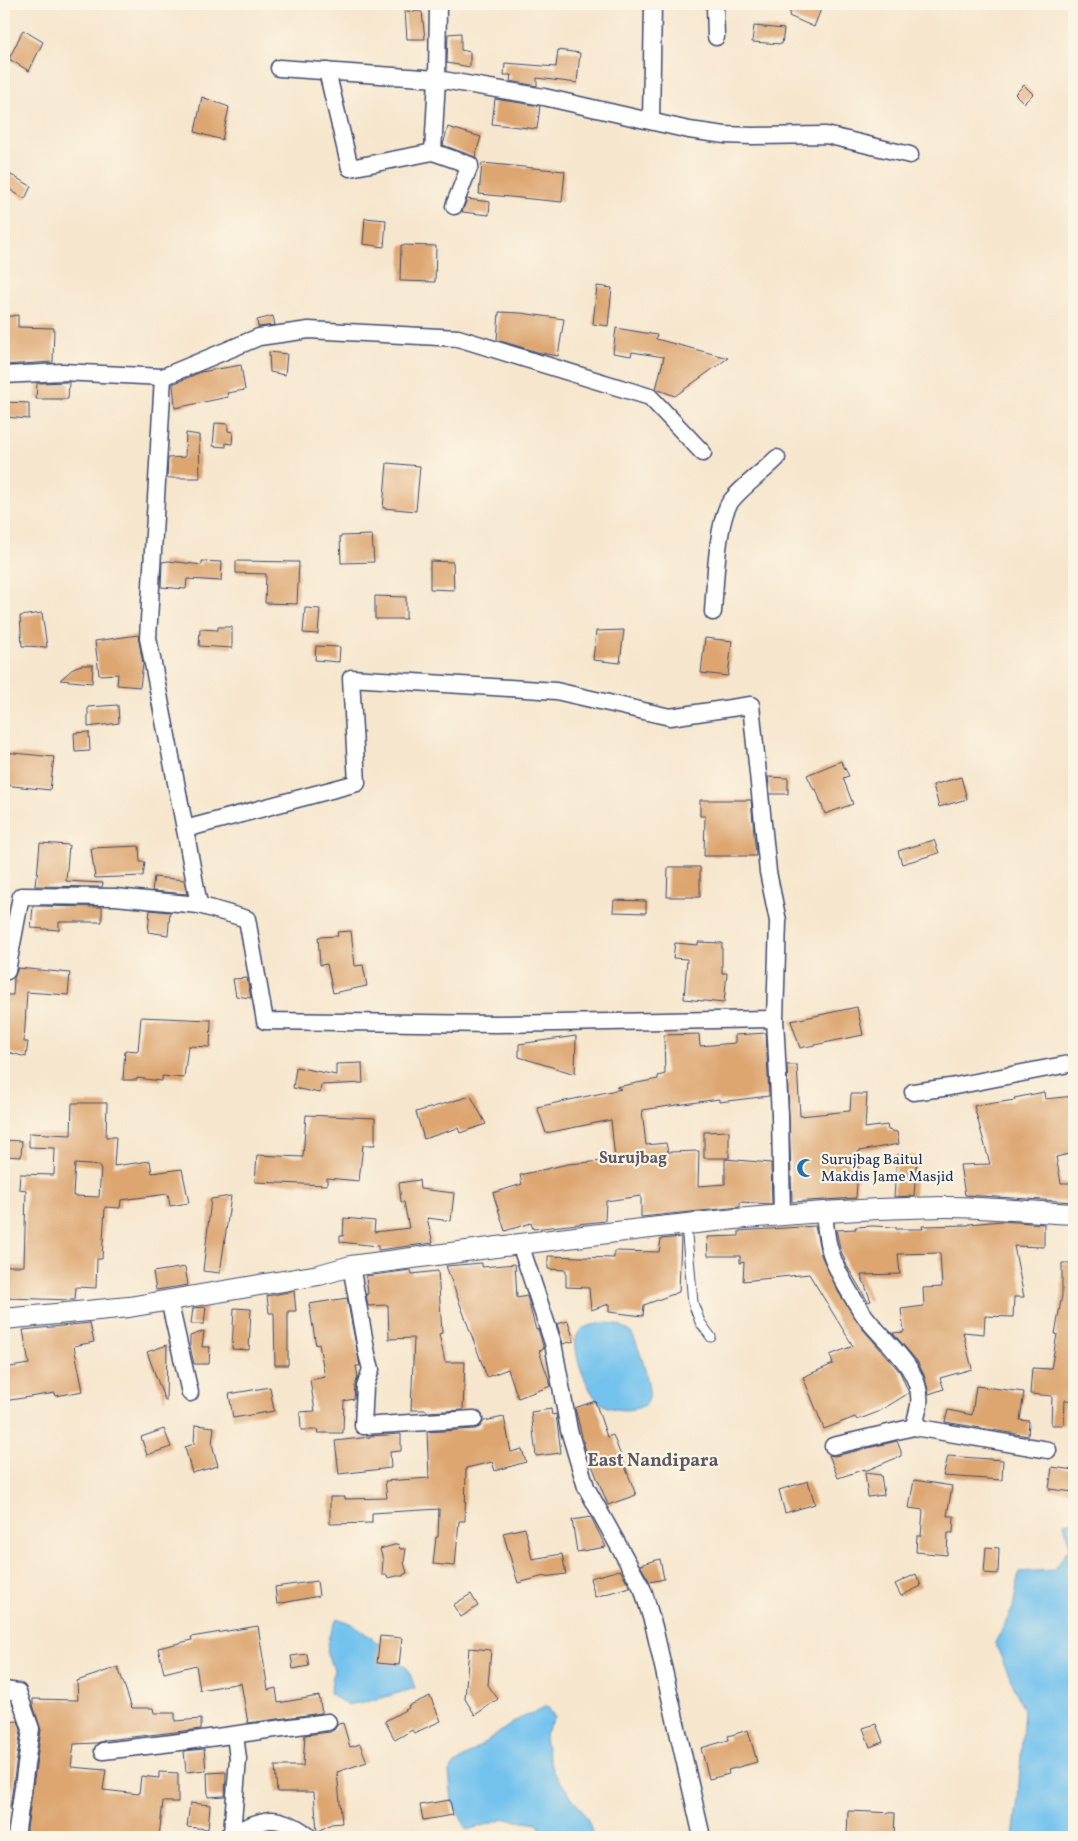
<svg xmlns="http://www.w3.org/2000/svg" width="1078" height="1841" font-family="Vollkorn,serif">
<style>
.water{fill:#73c2ee;stroke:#4778a6}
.building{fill:#dda671;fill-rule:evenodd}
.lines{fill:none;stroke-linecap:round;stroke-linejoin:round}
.service-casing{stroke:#3c4a6f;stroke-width:11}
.minor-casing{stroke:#3c4a6f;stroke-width:19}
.tertiary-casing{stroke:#3c4a6f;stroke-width:22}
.service{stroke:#fff;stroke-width:9}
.minor{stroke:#fff;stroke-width:16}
.tertiary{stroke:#fff;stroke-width:20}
.labels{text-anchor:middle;stroke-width:4.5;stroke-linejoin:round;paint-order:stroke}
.poi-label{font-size:15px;fill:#1b2f5e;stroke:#fcf5e5;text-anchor:start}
.neighbourhood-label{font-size:16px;font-weight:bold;fill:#5f5965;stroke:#fcf5e5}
.quarter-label{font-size:18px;font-weight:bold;fill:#5f5965;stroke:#fcf5e5}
</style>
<rect width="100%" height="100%" fill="#fcf5e5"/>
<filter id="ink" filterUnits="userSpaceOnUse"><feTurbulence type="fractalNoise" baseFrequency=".02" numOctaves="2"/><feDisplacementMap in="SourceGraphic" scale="10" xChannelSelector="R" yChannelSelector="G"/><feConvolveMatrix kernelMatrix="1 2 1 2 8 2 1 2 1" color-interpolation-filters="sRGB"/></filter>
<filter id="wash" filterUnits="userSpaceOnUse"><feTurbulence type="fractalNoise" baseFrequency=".0096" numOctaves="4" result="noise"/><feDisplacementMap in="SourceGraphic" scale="20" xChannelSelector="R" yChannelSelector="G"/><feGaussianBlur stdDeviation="1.12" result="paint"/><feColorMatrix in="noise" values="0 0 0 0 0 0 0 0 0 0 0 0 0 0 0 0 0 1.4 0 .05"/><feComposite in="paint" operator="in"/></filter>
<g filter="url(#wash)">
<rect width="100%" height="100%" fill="#f6e6cd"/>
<g class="water">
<path d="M 603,1323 C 615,1323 623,1325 631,1333 C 638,1341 652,1389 649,1399 C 648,1401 646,1404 644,1405 C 632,1413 607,1411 597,1400 C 587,1388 568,1346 579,1332 C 584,1325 595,1325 603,1323 Z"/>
<path d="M 1074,1521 L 1074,1837 L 1013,1837 L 1018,1799 L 1024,1710 L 995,1643 L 1013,1608 L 1019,1572 L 1053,1570 L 1070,1547 L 1064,1523 Z"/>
<path d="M 337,1618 L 354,1625 L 383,1647 L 408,1669 L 415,1688 L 375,1700 L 346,1705 L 330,1693 L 334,1669 L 327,1654 L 329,1636 Z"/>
<path d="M 547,1706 L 555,1718 L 544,1735 L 552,1770 L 587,1818 L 594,1837 L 547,1837 L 537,1824 L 505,1819 L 467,1830 L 452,1801 L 449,1772 L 455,1764 L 517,1720 Z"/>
</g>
<g id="blocks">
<g class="building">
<path d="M 793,4 L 823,4 L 814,27 L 789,16 Z"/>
<path d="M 405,11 L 422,12 L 425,39 L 407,39 Z"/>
<path d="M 754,26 L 784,29 L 782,44 L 752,42 Z"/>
<path d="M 23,30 L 43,42 L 29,71 L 9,59 Z"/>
<path d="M 461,33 L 461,50 L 470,52 L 470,67 L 447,63 L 448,34 Z"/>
<path d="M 558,50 L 580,53 L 577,83 L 537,78 L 537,86 L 510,81 L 511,75 L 504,75 L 505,63 L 556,67 Z"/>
<path d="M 1024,85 L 1033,94 L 1024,103 L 1015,94 Z"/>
<path d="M 202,97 L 229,107 L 222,140 L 195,132 Z"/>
<path d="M 495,99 L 540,106 L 537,129 L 492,124 Z"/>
<path d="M 448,127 L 481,137 L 475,157 L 443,145 Z"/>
<path d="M 482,163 L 565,171 L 562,202 L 479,194 Z"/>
<path d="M 4,171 L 31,186 L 25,199 L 4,186 Z"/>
<path d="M 467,199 L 490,202 L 489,215 L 462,212 Z"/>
<path d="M 365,218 L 386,220 L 384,247 L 363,244 Z"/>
<path d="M 401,245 L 436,246 L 435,282 L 400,281 Z"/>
<path d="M 597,286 L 612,288 L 608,326 L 593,324 Z"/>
<path d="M 499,312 L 521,313 L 564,319 L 558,356 L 541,353 L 497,340 Z"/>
<path d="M 18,315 L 18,327 L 54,328 L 53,362 L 4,365 L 4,317 Z"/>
<path d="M 273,316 L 275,325 L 258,327 L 257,320 Z"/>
<path d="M 616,328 L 657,335 L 656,339 L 728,358 L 675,396 L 656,389 L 664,357 L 632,352 L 631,356 L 613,353 Z"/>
<path d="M 269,352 L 287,354 L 285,375 L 270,372 Z"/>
<path d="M 241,365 L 245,390 L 227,393 L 228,397 L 175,408 L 173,384 L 201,372 Z"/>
<path d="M 69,382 L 68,399 L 36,399 L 37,383 Z"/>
<path d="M 4,402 L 29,403 L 29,419 L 4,417 Z"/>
<path d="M 215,423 L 228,424 L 228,431 L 233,432 L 232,444 L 226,443 L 226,447 L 213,446 Z"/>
<path d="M 186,433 L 199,435 L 200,478 L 167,478 L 168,458 L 185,457 Z"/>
<path d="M 387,463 L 420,466 L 416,511 L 383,508 Z"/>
<path d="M 372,535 L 374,562 L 341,563 L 340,536 Z"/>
<path d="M 169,561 L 202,565 L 202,561 L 222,562 L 221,581 L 187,579 L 186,589 L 161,587 L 162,562 Z"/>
<path d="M 236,561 L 299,562 L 297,604 L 265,603 L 266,574 L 236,573 Z"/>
<path d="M 430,561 L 453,562 L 454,590 L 430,589 Z"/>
<path d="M 375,596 L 406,597 L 406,619 L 375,619 Z"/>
<path d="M 305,608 L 320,609 L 318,634 L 303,633 Z"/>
<path d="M 42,613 L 47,647 L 22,646 L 20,616 Z"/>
<path d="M 218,627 L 232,627 L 232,648 L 199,646 L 200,629 L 218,630 Z"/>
<path d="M 624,630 L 620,663 L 593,660 L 596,631 Z"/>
<path d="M 138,635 L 143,664 L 140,687 L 117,685 L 118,674 L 99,675 L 95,641 Z"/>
<path d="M 705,638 L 732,641 L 728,676 L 701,673 Z"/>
<path d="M 316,646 L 340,647 L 339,662 L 315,660 Z"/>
<path d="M 82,665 L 93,665 L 92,683 L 60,680 L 75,667 Z"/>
<path d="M 118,705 L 119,723 L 88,727 L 88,707 Z"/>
<path d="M 89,732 L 90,751 L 75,752 L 74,733 Z"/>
<path d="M 4,752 L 54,757 L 50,790 L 4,785 Z"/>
<path d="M 841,761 L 849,776 L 843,778 L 853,804 L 825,814 L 816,789 L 814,790 L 807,775 Z"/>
<path d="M 768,777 L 788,778 L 788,794 L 770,794 Z"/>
<path d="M 961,777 L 967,799 L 939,807 L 933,785 Z"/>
<path d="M 700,800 L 751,800 L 756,856 L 704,856 L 705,816 L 700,816 Z"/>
<path d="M 934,840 L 939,853 L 902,864 L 898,851 Z"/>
<path d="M 40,843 L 69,845 L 66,881 L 103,883 L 102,887 L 35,886 L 36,876 L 37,876 Z"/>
<path d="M 139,846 L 140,862 L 145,862 L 143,876 L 95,878 L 91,848 Z"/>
<path d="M 668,867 L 700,867 L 700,897 L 667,897 Z"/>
<path d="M 154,877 L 184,880 L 187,894 L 152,891 Z"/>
<path d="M 614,900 L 646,901 L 646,913 L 613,912 Z"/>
<path d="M 33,906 L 102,907 L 102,922 L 59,922 L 59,930 L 31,928 Z"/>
<path d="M 150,910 L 170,912 L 168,935 L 148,932 Z"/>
<path d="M 351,931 L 355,966 L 363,965 L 367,986 L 333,993 L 327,964 L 320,965 L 318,937 L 338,936 L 337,932 Z"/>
<path d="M 698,942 L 722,943 L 722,973 L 727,973 L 724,1003 L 684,999 L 687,959 L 673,958 L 675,943 L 698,945 Z"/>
<path d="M 18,968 L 70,973 L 68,995 L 27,992 L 24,1042 L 28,1042 L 26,1057 L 4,1051 L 4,995 L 13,995 L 14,978 Z"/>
<path d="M 247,978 L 251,998 L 236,996 L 233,979 Z"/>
<path d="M 857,1007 L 863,1035 L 800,1048 L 791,1021 Z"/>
<path d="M 141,1017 L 211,1020 L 210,1047 L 188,1046 L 184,1078 L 162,1076 L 162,1081 L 137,1078 L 137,1080 L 123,1080 L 125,1050 L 138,1051 Z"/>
<path d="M 766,1033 L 769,1096 L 719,1102 L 719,1099 L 642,1110 L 646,1145 L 666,1143 L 668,1152 L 699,1151 L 698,1186 L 725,1184 L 725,1159 L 771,1163 L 772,1204 L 740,1202 L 740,1207 L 641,1217 L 641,1196 L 606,1201 L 605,1221 L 533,1229 L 531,1223 L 505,1231 L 493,1193 L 522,1184 L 520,1175 L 568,1164 L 615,1160 L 611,1120 L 546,1133 L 537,1107 L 621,1089 L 616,1087 L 658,1079 L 658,1076 L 665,1074 L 664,1035 L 699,1034 L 700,1046 L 735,1043 L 735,1035 Z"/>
<path d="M 576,1036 L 575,1074 L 519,1057 L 519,1044 Z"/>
<path d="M 362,1063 L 363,1083 L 321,1085 L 320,1093 L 293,1088 L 296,1067 L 336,1075 L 336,1064 Z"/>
<path d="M 787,1065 L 797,1065 L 800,1116 L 850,1111 L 851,1094 L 867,1094 L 865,1128 L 887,1125 L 888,1130 L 897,1132 L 899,1144 L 859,1151 L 856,1198 L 792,1202 Z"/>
<path d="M 1044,1092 L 1045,1099 L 1074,1096 L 1074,1153 L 1056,1157 L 1061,1183 L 1074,1183 L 1074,1202 L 965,1195 L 960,1165 L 990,1164 L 974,1106 L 1015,1100 L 1014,1098 Z"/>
<path d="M 471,1096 L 486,1124 L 460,1133 L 458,1128 L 424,1139 L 416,1112 Z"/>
<path d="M 72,1103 L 107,1103 L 106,1137 L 116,1137 L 114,1166 L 150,1161 L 152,1173 L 182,1169 L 189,1203 L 170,1206 L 168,1194 L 121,1200 L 120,1208 L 105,1207 L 102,1259 L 97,1259 L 96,1288 L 76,1287 L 75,1300 L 4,1298 L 4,1266 L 24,1266 L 26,1190 L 19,1189 L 20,1174 L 54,1175 L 55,1148 L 29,1147 L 29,1133 L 71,1135 ZM 75,1164 L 101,1166 L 99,1197 L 73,1196 Z"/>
<path d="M 306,1115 L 375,1118 L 375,1145 L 363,1145 L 359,1181 L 327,1178 L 327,1185 L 255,1182 L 257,1155 L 303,1157 Z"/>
<path d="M 729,1131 L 729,1158 L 704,1158 L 704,1132 Z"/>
<path d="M 4,1140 L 22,1141 L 21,1157 L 4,1156 Z"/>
<path d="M 897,1155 L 917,1156 L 914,1196 L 894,1197 Z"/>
<path d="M 419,1180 L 420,1189 L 454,1193 L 451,1221 L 427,1218 L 433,1243 L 378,1250 L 378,1246 L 340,1242 L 340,1236 L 343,1236 L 344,1218 L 375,1221 L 374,1232 L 409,1228 L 404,1202 L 401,1202 L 399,1183 Z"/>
<path d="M 231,1196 L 220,1273 L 203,1271 L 211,1199 Z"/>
<path d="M 1002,1221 L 1044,1224 L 1044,1247 L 1014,1246 L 1024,1297 L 1014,1297 L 1013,1317 L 985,1316 L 984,1334 L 963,1332 L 972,1369 L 940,1378 L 944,1389 L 929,1394 L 924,1375 L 917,1361 L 893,1333 L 904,1332 L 901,1309 L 924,1306 L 923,1288 L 942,1287 L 940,1253 L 898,1254 L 900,1274 L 861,1275 L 871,1301 L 868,1302 L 847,1266 L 840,1248 L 836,1230 L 856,1229 L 855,1227 L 872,1226 L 896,1227 L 896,1229 L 923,1229 L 922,1226 L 969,1225 L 969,1224 Z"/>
<path d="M 815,1226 L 821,1255 L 839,1293 L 862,1328 L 900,1372 L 909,1393 L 878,1412 L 857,1420 L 855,1417 L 824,1429 L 803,1377 L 833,1364 L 830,1355 L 853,1346 L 809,1274 L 743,1281 L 744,1262 L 740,1263 L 740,1256 L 708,1256 L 707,1237 L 739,1236 L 739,1231 Z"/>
<path d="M 681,1237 L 679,1292 L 644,1305 L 643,1316 L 609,1312 L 609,1304 L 591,1310 L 589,1288 L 566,1287 L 566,1270 L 548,1269 L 548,1256 L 614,1258 L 614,1251 L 659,1252 L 661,1239 Z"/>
<path d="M 482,1263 L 482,1267 L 515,1264 L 517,1298 L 527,1296 L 536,1330 L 538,1329 L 543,1346 L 544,1349 L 539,1351 L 551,1386 L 518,1398 L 508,1369 L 487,1377 L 446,1266 Z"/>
<path d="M 1062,1263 L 1074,1263 L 1074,1401 L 1065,1400 L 1064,1425 L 1051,1425 L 1052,1396 L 1030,1394 L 1032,1368 L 1051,1369 L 1057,1334 L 1055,1334 L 1062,1295 Z"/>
<path d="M 185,1267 L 188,1285 L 156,1290 L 153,1272 Z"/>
<path d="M 411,1270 L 412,1274 L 438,1271 L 442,1333 L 439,1334 L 445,1362 L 465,1362 L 463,1410 L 427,1412 L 426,1410 L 411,1410 L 414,1338 L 389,1339 L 388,1305 L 368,1306 L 366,1294 L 368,1294 L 366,1276 Z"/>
<path d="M 294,1291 L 296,1311 L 288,1311 L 288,1365 L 275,1365 L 274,1313 L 269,1313 L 267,1296 Z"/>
<path d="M 347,1298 L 360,1366 L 356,1366 L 358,1377 L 355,1386 L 354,1399 L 344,1401 L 343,1433 L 317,1433 L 318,1430 L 301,1430 L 300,1412 L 315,1411 L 310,1380 L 325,1377 L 319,1344 L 316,1345 L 309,1304 Z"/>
<path d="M 206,1307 L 204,1324 L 191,1324 L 193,1308 Z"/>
<path d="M 234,1308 L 251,1309 L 249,1350 L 232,1349 Z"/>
<path d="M 568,1321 L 574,1341 L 563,1344 L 557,1324 Z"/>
<path d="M 90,1323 L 94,1342 L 74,1346 L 83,1391 L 56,1396 L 55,1393 L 4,1401 L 4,1368 L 29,1364 L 23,1330 Z"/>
<path d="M 204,1331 L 202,1347 L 210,1347 L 209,1364 L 194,1364 L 190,1346 L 190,1336 Z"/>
<path d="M 167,1345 L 166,1401 L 165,1401 L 147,1352 Z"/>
<path d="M 976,1386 L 1024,1392 L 1020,1420 L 1029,1421 L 1028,1436 L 945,1422 L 948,1410 L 972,1415 Z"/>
<path d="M 270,1387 L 274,1411 L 233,1418 L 229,1394 Z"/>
<path d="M 595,1401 L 607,1437 L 613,1435 L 636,1495 L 608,1505 L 585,1448 L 575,1408 Z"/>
<path d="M 551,1409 L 552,1415 L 556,1414 L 561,1453 L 536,1456 L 531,1412 Z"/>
<path d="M 504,1417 L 511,1452 L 522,1449 L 526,1462 L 495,1471 L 492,1462 L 466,1468 L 465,1521 L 459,1521 L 455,1566 L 433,1564 L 436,1537 L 438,1537 L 439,1509 L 372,1513 L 372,1523 L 330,1524 L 330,1497 L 345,1497 L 345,1499 L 387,1498 L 385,1481 L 429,1478 L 427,1432 L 475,1429 L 480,1427 L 484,1421 Z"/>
<path d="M 195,1425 L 214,1427 L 212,1444 L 218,1466 L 192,1473 L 185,1447 L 194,1444 Z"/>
<path d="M 164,1429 L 171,1447 L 147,1455 L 141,1437 Z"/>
<path d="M 401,1434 L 401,1451 L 390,1452 L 391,1468 L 339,1474 L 335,1441 L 370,1437 L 370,1436 Z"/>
<path d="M 897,1441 L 901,1451 L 901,1456 L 865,1471 L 865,1469 L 838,1478 L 829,1455 L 835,1456 Z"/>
<path d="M 948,1456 L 1003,1460 L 1002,1480 L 943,1476 Z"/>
<path d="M 1052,1467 L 1074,1470 L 1074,1492 L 1049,1489 Z"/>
<path d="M 865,1473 L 881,1475 L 884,1495 L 868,1497 Z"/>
<path d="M 914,1480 L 952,1486 L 947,1516 L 954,1516 L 953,1533 L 948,1533 L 947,1555 L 916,1552 L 917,1536 L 921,1536 L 923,1510 L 909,1508 Z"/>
<path d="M 808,1481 L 815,1504 L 785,1513 L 779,1490 Z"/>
<path d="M 591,1517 L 606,1547 L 577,1552 L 572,1520 Z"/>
<path d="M 525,1528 L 532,1559 L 562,1554 L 566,1574 L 544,1577 L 544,1576 L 518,1583 L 503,1533 Z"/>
<path d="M 398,1544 L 400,1549 L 406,1549 L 404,1562 L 407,1573 L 404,1574 L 403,1576 L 397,1576 L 388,1578 L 387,1575 L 382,1575 L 383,1560 L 380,1549 Z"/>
<path d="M 986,1547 L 999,1548 L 998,1574 L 984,1573 Z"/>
<path d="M 660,1559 L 664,1579 L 650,1582 L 640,1565 Z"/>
<path d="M 620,1570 L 630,1587 L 595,1597 L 590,1578 Z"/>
<path d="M 916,1574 L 921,1586 L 901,1596 L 895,1584 Z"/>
<path d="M 317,1581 L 319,1596 L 277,1604 L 275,1587 Z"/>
<path d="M 471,1594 L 478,1606 L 461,1617 L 453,1605 Z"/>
<path d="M 258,1626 L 268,1690 L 276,1688 L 278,1703 L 319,1696 L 322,1713 L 248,1723 L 241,1683 L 200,1690 L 196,1665 L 164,1673 L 158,1648 L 192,1640 L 191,1637 Z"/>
<path d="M 380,1636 L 402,1638 L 399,1665 L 377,1663 Z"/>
<path d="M 469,1648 L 491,1650 L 488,1685 L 498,1699 L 475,1715 L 465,1699 Z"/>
<path d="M 307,1654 L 309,1666 L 293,1669 L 291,1656 Z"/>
<path d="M 118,1667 L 132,1708 L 153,1708 L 154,1713 L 175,1713 L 175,1721 L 201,1719 L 201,1729 L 106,1740 L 97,1743 L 74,1744 L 71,1767 L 106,1770 L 103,1790 L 139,1794 L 141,1776 L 159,1778 L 159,1772 L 178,1773 L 178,1802 L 163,1802 L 159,1837 L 28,1837 L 27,1828 L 41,1730 L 33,1705 L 33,1699 L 78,1700 L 77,1681 Z"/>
<path d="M 430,1696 L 441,1721 L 414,1733 L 412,1730 L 395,1740 L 385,1721 L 409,1708 L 408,1706 Z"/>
<path d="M 18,1721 L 21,1730 L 10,1807 L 4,1806 L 4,1722 Z"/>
<path d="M 343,1723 L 350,1747 L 360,1744 L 367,1762 L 337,1772 L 342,1823 L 331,1824 L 317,1832 L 314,1792 L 277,1792 L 275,1766 L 303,1766 L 305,1735 L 330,1732 L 334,1730 L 338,1724 Z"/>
<path d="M 876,1724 L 883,1742 L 870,1747 L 863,1728 Z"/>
<path d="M 748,1730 L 757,1762 L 728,1770 L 729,1774 L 709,1779 L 701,1748 L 729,1740 L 728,1736 Z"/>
<path d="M 204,1749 L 206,1770 L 186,1772 L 184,1751 Z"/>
<path d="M 226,1772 L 225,1796 L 208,1797 L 207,1773 Z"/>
<path d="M 450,1800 L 453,1815 L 423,1820 L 420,1805 Z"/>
<path d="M 190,1803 L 210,1805 L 208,1829 L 187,1827 Z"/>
<path d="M 848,1811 L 895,1813 L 894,1837 L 847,1837 Z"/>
</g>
</g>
</g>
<g filter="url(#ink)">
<use href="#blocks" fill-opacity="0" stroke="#3c4a6f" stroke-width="1"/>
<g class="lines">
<g class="service-casing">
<path id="service" d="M 686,1225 L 693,1303 L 700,1322 L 711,1337"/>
</g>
<g class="minor-casing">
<g id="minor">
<path d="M 715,4 L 716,37"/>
<path d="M 279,68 L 437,79 L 544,97 L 689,130 L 725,135 L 752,136 L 826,135 L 910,155"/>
<path d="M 327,71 L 350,168 L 433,152 L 437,79 L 438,4"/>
<path d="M 651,121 L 653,4"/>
<path d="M 433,152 L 470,165 L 454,206"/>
<path d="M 4,375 L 62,372 L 163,377 L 259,337 L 309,330 L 458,338 L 650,397 L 703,453"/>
<path d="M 163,377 L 148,638 L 185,829"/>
<path d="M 713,612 C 715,586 717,519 731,501 C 744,485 762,473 777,458"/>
<path d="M 199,905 L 185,829 L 357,783 L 351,678 L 556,691 L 670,717 L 751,705 L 768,872 L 778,921 L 775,1019 L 780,1116 L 782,1216"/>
<path d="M 4,971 L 7,971 L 21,896 L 115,897 L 199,905 L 247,919 L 265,1021 L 496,1024 L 775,1019"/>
<path d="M 913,1092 L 950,1087 L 1074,1063"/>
<path d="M 824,1213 C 825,1223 826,1233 828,1243 C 833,1265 850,1294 862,1312 C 880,1340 924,1367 919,1405 C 918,1412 915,1420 914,1427"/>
<path d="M 520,1244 L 553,1343 L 569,1430 L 586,1487 L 643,1590 L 654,1627 L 702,1837"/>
<path d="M 351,1266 L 367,1354 L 371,1369 L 365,1387 L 363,1426 L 474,1419"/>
<path d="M 169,1300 L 190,1393"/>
<path d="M 833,1446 L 914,1427 L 1048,1450"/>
<path d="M 4,1690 L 18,1692 L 31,1729 L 16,1837"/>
<path d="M 103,1751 L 172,1743 L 328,1722"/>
<path d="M 232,1833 L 238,1759 L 235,1735"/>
<path d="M 226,1837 C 234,1831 260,1821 270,1820 C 282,1819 301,1829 309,1837"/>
</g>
</g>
<g class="tertiary-casing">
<path id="tertiary" d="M 4,1319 L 129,1307 L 319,1275 L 351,1266 C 548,1241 746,1210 946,1207 C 988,1207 1032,1212 1074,1214"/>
</g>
<use href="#service" class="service"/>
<use href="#minor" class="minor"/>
<use href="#tertiary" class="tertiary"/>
</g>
</g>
<defs>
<g id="mosque-bare" transform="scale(1.5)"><path d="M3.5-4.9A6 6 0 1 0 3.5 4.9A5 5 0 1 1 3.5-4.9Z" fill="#1f6fb2" stroke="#fcf5e5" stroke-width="2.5" paint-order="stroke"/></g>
</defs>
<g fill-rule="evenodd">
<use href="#mosque-bare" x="806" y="1168"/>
</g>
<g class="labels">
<g class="poi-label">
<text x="821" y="1164">Surujbag Baitul<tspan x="821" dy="17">Makdis Jame Masjid</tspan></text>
</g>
<g class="neighbourhood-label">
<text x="633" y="1163">Surujbag</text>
</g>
<g class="quarter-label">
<text x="653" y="1466">East Nandipara</text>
</g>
</g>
<rect width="1078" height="1841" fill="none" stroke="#fcf5e5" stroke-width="20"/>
</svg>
